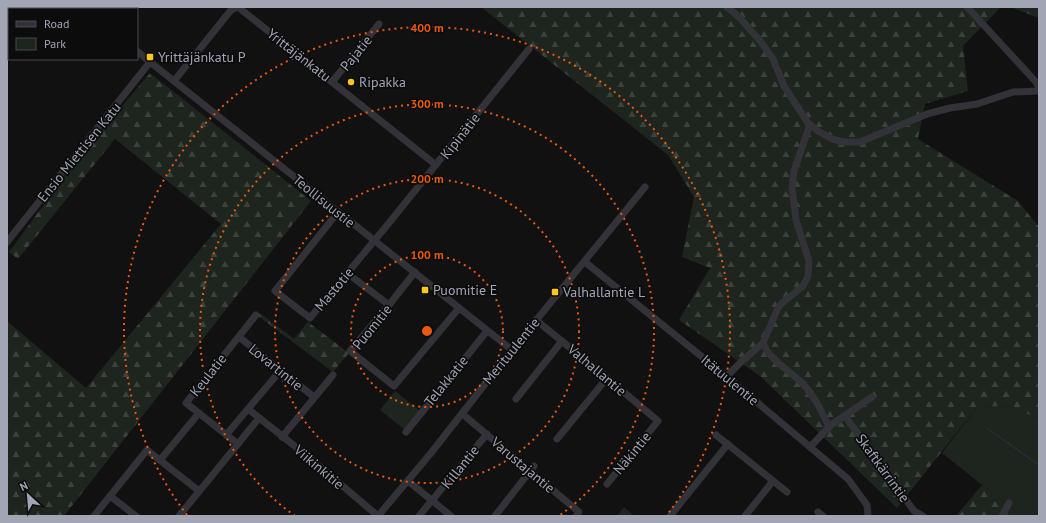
<svg xmlns="http://www.w3.org/2000/svg" width="1046" height="523" font-family="'PT Sans',sans-serif">
<style>
.green{fill:#1d251e}
.forest{fill:url(#forest-firs)}
.lines{fill:none;stroke-linecap:round;stroke-linejoin:round}
.stream{stroke:#272e36;stroke-width:1.5}
.minor{stroke:#323238;stroke-width:7}
.ring{fill:none;stroke:#e8590c;stroke-width:2;stroke-dasharray:2 4}
.poi-dot{fill:#fcc61f;stroke:#0c0c0d;stroke-width:1.5}
.labels{text-anchor:middle;stroke-width:3.5;stroke-linejoin:round;paint-order:stroke}
.street-label{font-size:14px;fill:#a1a5b4;stroke:#0c0c0d}
.poi-label{font-size:14px;fill:#a1a5b4;stroke:#0c0c0d;text-anchor:start}
.centre{fill:#e8590c;stroke:#0c0c0d;stroke-width:2}
.ring-label{font-size:12px;text-anchor:middle;font-weight:bold;fill:#e8590c;stroke:#0c0c0d;stroke-width:3.5;stroke-linejoin:round;paint-order:stroke}
</style>
<defs>
<pattern id="forest-firs" width="22" height="20" patternUnits="userSpaceOnUse"><rect width="22" height="20" fill="#1d251e"/><path d="M5 1l3.5 6h-7zM16 11l3.5 6h-7z" fill="#3b423c"/></pattern>
</defs>
<rect width="100%" height="100%" fill="#111112"/>
<g class="green">
<path d="M 395,391 L 420,411 L 405,430 L 380,410 Z"/>
<path d="M 1009,406 L 1039,419 L 1039,516 L 1023,516 L 982,485 L 942,453 L 977,407 Z"/>
<path d="M 624,507 L 634,516 L 617,516 Z"/>
</g>
<g class="forest">
<path d="M 481,7 L 1001,7 L 963,46 L 968,91 L 925,104 L 918,139 L 1018,201 L 1039,227 L 1039,419 L 1009,406 L 977,407 L 897,508 L 760,376 L 679,320 L 710,268 L 682,257 L 694,197 L 668,155 Z"/>
<path d="M 1010,7 L 1039,7 L 1039,18 Z"/>
<path d="M 150,73 L 251,153 L 311,201 L 64,516 L 7,516 L 7,321 L 86,388 L 221,224 L 115,139 L 18,259 L 9,252 L 79,157 Z"/>
<path d="M 260,313 L 294,339 L 308,322 L 349,353 L 333,372 L 258,316 Z"/>
<path d="M 982,485 L 1023,516 L 956,516 Z"/>
</g>
<g class="lines">
<path class="stream" d="M 988,429 L 1039,465"/>
<g class="minor">
<path d="M 87,7 L 89,9"/>
<path d="M 727,7 L 739,17 L 761,42 L 773,59 L 784,86 L 808,123 L 818,131 L 832,139 L 844,142 L 860,142 L 927,114 L 950,108 L 977,104 L 1013,92 L 1039,91"/>
<path d="M 967,7 L 1036,82 L 1039,88"/>
<path d="M 137,51 L 150,62 L 512,350"/>
<path d="M 174,81 L 231,10 L 238,7 L 436,165"/>
<path d="M 332,82 L 379,24"/>
<path d="M 338,212 L 275,291 L 310,318 L 389,223 L 529,49"/>
<path d="M 7,242 L 150,62"/>
<path d="M 585,262 L 733,382 L 848,479 L 867,505 L 868,516"/>
<path d="M 415,272 L 389,305 L 350,351 L 394,386 L 459,308"/>
<path d="M 347,273 L 389,305"/>
<path d="M 536,320 L 607,378 L 658,421 L 607,484"/>
<path d="M 239,337 L 314,397"/>
<path d="M 763,343 C 771,362 790,370 804,385 C 815,397 822,412 829,427"/>
<path d="M 726,377 L 742,361 L 763,343 L 777,310 L 782,303 L 803,286 L 808,276 L 809,261 L 796,220 L 792,188 L 794,171 L 810,124"/>
<path d="M 516,399 L 562,341"/>
<path d="M 248,409 L 306,455 L 378,516"/>
<path d="M 845,416 L 886,472 L 914,511 L 923,516"/>
<path d="M 466,417 L 579,512 L 576,516"/>
<path d="M 406,432 L 487,331"/>
<path d="M 226,435 L 280,371"/>
<path d="M 716,435 L 787,492"/>
<path d="M 282,437 L 333,375"/>
<path d="M 557,439 L 607,378"/>
<path d="M 238,444 L 186,403 L 256,315"/>
<path d="M 810,447 L 831,425 L 872,397"/>
<path d="M 160,460 L 199,413"/>
<path d="M 408,481 L 451,516"/>
<path d="M 110,496 L 136,516"/>
<path d="M 818,512 L 823,516"/>
<path d="M 94,516 L 147,450 L 199,491"/>
<path d="M 179,516 L 259,418"/>
<path d="M 378,516 L 431,453 L 507,356 L 645,187"/>
<path d="M 419,516 L 487,434"/>
<path d="M 495,516 L 534,466"/>
<path d="M 670,516 L 728,444"/>
<path d="M 745,516 L 773,481"/>
<path d="M 1002,516 L 1009,503"/>
</g>
</g>
<g class="ring">
<circle cx="427" cy="331" r="76"/>
<circle cx="427" cy="331" r="152"/>
<path d="M295 516A227 227 0 1 1 559 516"/>
<path d="M187 515A303 303 0 1 1 667 515"/>
</g>
<g class="poi-dot">
<rect x="146" y="53" width="8" height="8" rx="2"/>
<circle cx="351" cy="82" r="4"/>
<rect x="421" y="286" width="8" height="8" rx="2"/>
<rect x="551" y="288" width="8" height="8" rx="2"/>
</g>
<g class="labels">
<g class="street-label">
<text transform="translate(356 53) rotate(-51)" y="5">Pajatie</text>
<text transform="translate(299 55) rotate(38)" y="5">Yrittäjänkatu</text>
<text transform="translate(460 136) rotate(-52)" y="5">Kipinätie</text>
<text transform="translate(79 152) rotate(-51)" y="5">Ensio Miettisen Katu</text>
<text transform="translate(324 201) rotate(39)" y="5">Teollisuustie</text>
<text transform="translate(334 289) rotate(-50)" y="5">Mastotie</text>
<text transform="translate(372 327) rotate(-51)" y="5">Puomitie</text>
<text transform="translate(511 351) rotate(-51)" y="5">Merituulentie</text>
<text transform="translate(276 367) rotate(39)" y="5">Lovartintie</text>
<text transform="translate(597 370) rotate(40)" y="5">Valhallantie</text>
<text transform="translate(208 375) rotate(-52)" y="5">Keulatie</text>
<text transform="translate(730 380) rotate(40)" y="5">Itätuulentie</text>
<text transform="translate(446 381) rotate(-51)" y="5">Telakkatie</text>
<text transform="translate(632 453) rotate(-51)" y="5">Näkintie</text>
<text transform="translate(523 465) rotate(40)" y="5">Varustajantie</text>
<text transform="translate(319 467) rotate(40)" y="5">Viikinkitie</text>
<text transform="translate(460 467) rotate(-51)" y="5">Killantie</text>
<text transform="translate(883 468) rotate(54)" y="5">Skaftkärrintie</text>
</g>
<g class="poi-label">
<text x="158" y="62">Yrittäjänkatu P</text>
<text x="359" y="87">Ripakka</text>
<text x="433" y="295">Puomitie E</text>
<text x="563" y="297">Valhallantie L</text>
</g>
</g>
<circle cx="427" cy="331" r="6" class="centre"/>
<g class="ring-label">
<text x="427" y="32">400 m</text>
<text x="427" y="108">300 m</text>
<text x="427" y="183">200 m</text>
<text x="427" y="259">100 m</text>
</g>
<rect width="1046" height="523" fill="none" stroke="#a1a5b4" stroke-width="16"/>
<rect x="8" y="8" width="130" height="52" fill="#0c0c0d" stroke="#484950"/>
<rect x="16" y="21" width="20" height="6" fill="#323238" stroke="#484950"/>
<text x="44" y="28" font-size="12" fill="#a1a5b4">Road</text>
<rect x="16" y="38" width="20" height="12" fill="#1d251e" stroke="#484950"/>
<text x="44" y="48" font-size="12" fill="#a1a5b4">Park</text>
<g transform="translate(28 495) rotate(334)" stroke="#0c0c0d" stroke-width="3" paint-order="stroke">
<path d="M0-3L7 15L0 10L-7 15Z" fill="#a1a5b4"/>
<text y="-6" font-size="11" font-weight="bold" text-anchor="middle" fill="#a1a5b4">N</text>
</g>
</svg>
